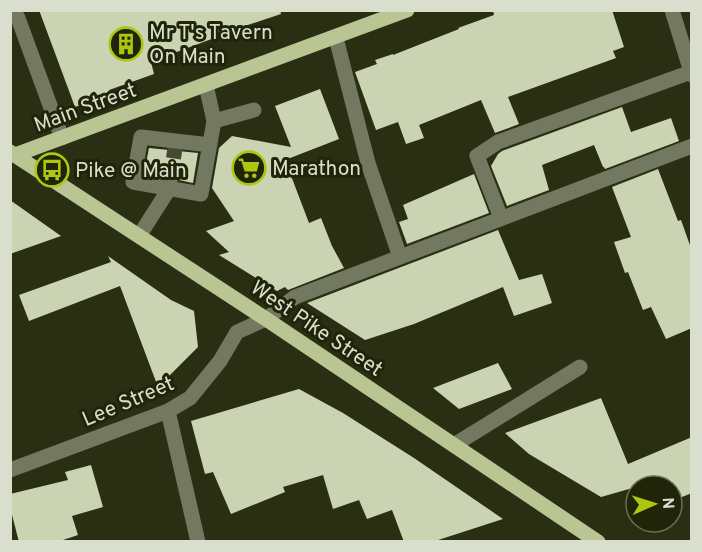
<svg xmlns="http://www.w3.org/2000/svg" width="702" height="552" font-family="Overpass,sans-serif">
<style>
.building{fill:#cbd4b2}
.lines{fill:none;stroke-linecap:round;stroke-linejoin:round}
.minor-tunnel{stroke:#44492f;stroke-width:15;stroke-dasharray:15 8;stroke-linecap:butt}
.minor{stroke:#737860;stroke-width:15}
.major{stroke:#b9c593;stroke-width:15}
.labels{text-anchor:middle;stroke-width:6;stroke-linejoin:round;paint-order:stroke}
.poi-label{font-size:21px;fill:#d9decd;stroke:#202509;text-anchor:start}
.street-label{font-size:21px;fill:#d9decd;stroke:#202509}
</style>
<rect width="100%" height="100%" fill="#2a2f13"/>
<g class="building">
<path d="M 39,10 L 280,10 L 281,14 L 224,33 L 225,34 L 174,53 L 175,54 L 151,62 L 154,74 L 109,90 L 111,94 L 75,107 Z"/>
<path d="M 493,10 L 612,10 L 624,47 L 613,51 L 616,58 L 508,97 L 519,124 L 495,133 L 481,100 L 419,125 L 424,138 L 406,144 L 398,122 L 376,130 L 355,72 L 377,64 L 375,60 L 393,54 L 393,55 L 459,29 L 458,28 L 494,15 Z"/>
<path d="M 320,89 L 339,139 L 285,160 L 309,223 L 321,218 L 332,246 L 344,268 L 288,290 L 285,287 L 277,291 L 219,255 L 229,252 L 206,231 L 234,221 L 212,188 L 219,148 L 232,136 L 291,147 L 275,106 Z"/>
<path d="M 622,107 L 631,132 L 671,118 L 679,141 L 605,169 L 604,167 L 603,167 L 594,145 L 542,165 L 549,190 L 507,206 L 491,166 L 498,154 L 502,151 Z"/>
<path d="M 149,148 L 198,153 L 193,183 L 179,180 L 176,175 L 172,172 L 166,173 L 162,177 L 144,174 Z"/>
<path d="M 658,169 L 678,221 L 681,220 L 692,251 L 692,328 L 666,339 L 651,307 L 643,310 L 628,272 L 625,273 L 614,242 L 631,237 L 612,187 Z"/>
<path d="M 474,174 L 489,213 L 407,244 L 399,222 L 408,219 L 403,205 Z"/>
<path d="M 10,200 L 61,236 L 10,254 Z"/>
<path d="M 498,230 L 519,280 L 542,274 L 552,303 L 514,316 L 503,287 L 414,324 L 365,340 L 307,303 Z"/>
<path d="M 108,256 L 171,300 L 194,311 L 198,347 L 158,387 L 120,286 L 29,321 L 19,295 L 111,262 Z"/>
<path d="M 498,363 L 512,389 L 459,409 L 433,388 Z"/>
<path d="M 299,389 L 343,413 L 414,458 L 503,519 L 432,542 L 404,542 L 392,510 L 367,519 L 359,500 L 333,509 L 323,475 L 283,487 L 285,492 L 231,514 L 213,472 L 205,474 L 191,421 Z"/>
<path d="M 601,398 L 628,464 L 692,437 L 692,493 L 677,499 L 672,490 L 672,486 L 670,486 L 666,479 L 641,486 L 636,486 L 636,487 L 601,497 L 529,454 L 505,433 Z"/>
<path d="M 91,465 L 103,507 L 72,516 L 78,535 L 57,542 L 19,542 L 10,507 L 10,494 L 68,480 L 65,472 Z"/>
</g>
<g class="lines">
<path class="minor-tunnel" d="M 170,181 L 175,148"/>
<g class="minor">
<path d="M 13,10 L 18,18 L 62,138"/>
<path d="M 672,10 L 692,75"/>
<path d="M 336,38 L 368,163 L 400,257"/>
<path d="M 206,85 L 214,121 L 201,194 L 133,182 L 141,137 L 210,145"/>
<path d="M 214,121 L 254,110"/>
<path d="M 501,218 L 477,156 L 498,142 L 691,72"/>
<path d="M 139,236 L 169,189 L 170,182"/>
<path d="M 168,411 L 198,542"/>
<path d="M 454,445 L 580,367"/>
<path d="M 10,470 L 168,411 L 190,398 L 220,361 L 237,332 L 266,319 L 295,297 L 692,146"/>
</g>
<g class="major">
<path d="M 10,152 L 266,319 L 598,542"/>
<path d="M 15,155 L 407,10"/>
</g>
</g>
<defs>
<g id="building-ring" transform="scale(1.725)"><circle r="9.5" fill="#202509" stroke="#adc60f" stroke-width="1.5"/><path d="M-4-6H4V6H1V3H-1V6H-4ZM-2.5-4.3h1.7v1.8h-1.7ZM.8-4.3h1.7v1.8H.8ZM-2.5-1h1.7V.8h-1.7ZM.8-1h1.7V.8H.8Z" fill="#adc60f"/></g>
<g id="supermarket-ring" transform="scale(1.725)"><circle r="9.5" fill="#202509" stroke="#adc60f" stroke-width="1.5"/><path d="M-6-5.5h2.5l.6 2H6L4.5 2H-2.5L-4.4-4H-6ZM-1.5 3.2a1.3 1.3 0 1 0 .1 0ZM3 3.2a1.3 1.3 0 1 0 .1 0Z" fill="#adc60f"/></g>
<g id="bus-ring" transform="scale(1.725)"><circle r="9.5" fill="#202509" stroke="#adc60f" stroke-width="1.5"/><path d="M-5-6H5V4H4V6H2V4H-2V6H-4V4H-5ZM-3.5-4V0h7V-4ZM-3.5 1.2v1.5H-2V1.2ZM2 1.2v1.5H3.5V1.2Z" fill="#adc60f"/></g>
</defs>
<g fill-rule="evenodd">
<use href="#building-ring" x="126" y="44"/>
<use href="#supermarket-ring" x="249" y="168"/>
<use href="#bus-ring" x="52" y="170"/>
</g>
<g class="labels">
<g class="poi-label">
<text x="149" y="39">Mr T's Tavern<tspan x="149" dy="24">On Main</tspan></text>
<text x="272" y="175">Marathon</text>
<text x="75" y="177">Pike @ Main</text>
</g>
<g class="street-label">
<text transform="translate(85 107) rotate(-20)" y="7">Main Street</text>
<text transform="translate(317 328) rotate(34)" y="7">West Pike Street</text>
<text transform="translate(128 401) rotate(-23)" y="7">Lee Street</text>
</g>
</g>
<rect width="702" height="552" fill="none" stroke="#d9decd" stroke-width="24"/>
<g transform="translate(654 504) rotate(87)"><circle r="28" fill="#202509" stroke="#6a6f57" stroke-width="1.5"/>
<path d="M0-4.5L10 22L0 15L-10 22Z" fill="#adc60f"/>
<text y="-9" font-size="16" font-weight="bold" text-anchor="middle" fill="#d9decd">N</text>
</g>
</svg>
